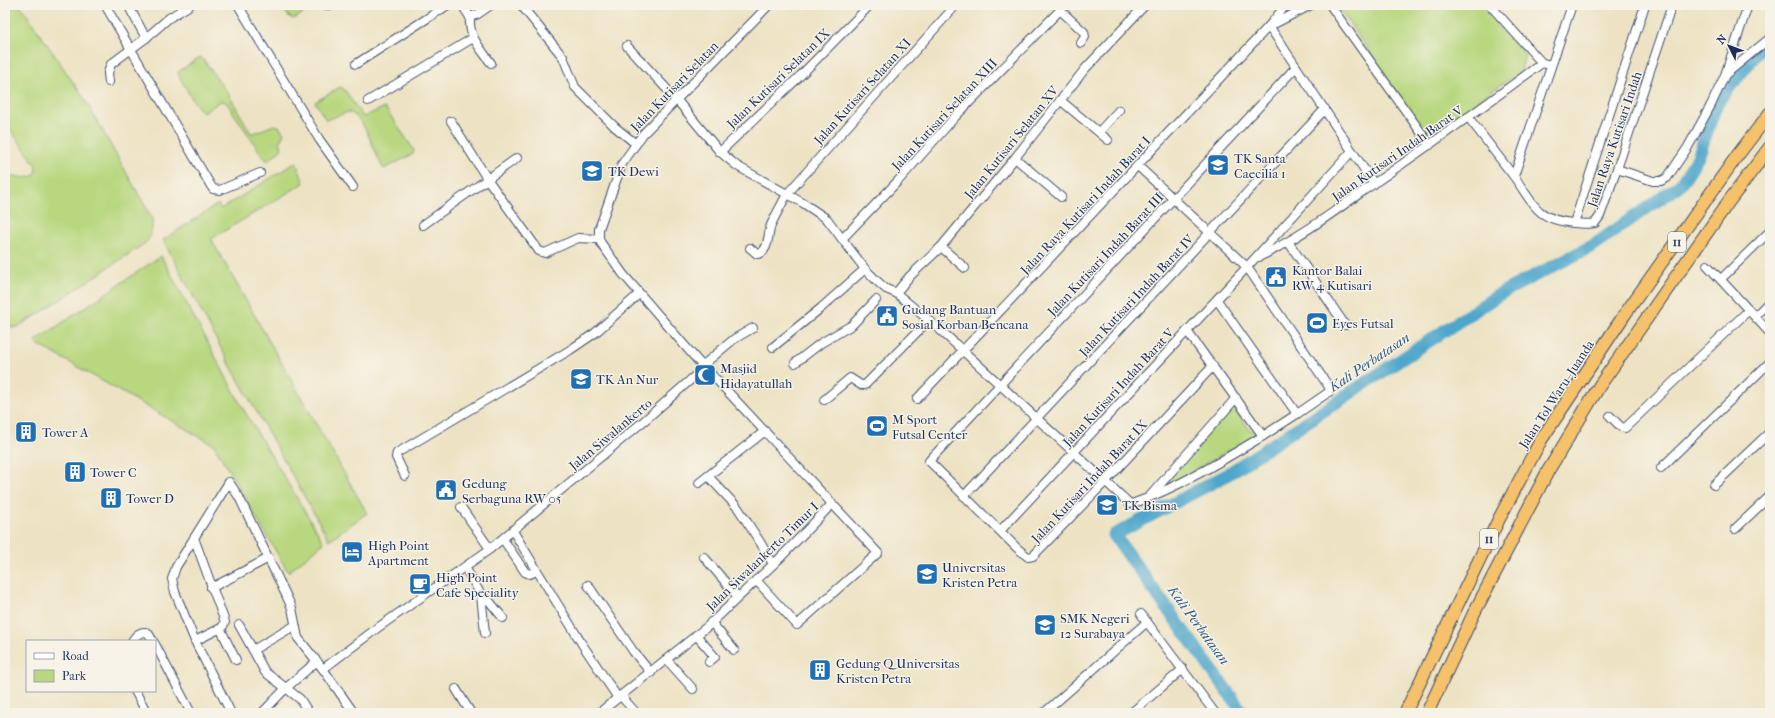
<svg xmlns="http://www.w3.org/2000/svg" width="1775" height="718" font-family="'IM FELL French Canon',serif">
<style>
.green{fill:#b8d77e;stroke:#6a836e}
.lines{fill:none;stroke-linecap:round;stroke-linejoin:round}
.river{stroke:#4ea6cb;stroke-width:13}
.minor-casing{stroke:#3a4a6d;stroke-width:10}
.highway-casing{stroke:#3a4a6d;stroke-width:14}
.minor{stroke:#fff;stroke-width:8}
.highway{stroke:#f5c16b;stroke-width:12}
.labels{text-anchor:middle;stroke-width:3;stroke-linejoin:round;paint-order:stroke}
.shield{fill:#f7f3e8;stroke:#5d6a87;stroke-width:1}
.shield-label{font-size:12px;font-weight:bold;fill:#1b2f5e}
.street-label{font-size:13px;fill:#1b2f5e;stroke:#f7f3e8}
.poi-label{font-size:13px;fill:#1b2f5e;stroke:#f7f3e8;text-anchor:start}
.water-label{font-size:14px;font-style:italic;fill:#2d5984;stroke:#f7f3e8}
</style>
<rect width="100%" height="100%" fill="#f7f3e8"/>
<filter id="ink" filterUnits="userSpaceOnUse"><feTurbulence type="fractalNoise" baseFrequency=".025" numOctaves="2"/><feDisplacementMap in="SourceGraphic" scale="8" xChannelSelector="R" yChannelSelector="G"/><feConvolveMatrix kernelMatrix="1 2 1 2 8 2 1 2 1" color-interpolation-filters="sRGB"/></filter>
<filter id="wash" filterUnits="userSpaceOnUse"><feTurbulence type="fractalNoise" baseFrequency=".012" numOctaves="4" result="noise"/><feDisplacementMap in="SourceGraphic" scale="16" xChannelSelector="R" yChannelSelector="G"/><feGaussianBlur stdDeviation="0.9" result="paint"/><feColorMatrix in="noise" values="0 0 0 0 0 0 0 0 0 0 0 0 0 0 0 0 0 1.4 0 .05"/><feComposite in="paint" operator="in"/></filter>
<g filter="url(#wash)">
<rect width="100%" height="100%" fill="#ede3c4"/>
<g class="green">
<path d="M 5,5 L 20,5 L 84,98 L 152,218 C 152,229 153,237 144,244 L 40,313 L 17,327 L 9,327 L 5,324 L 5,173 C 14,177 42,184 35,164 L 5,122 L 5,110 L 9,106 L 5,98 Z"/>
<path d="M 282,5 L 318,5 L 311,11 L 310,9 L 294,19 L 289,17 Z"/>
<path d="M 1337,5 L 1480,5 L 1525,54 L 1521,71 L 1427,136 Z"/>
<path d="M 200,57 L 203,59 L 229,95 L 251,133 L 254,133 L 274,125 L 279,126 L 284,134 L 280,141 L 282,149 L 269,160 L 266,160 L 262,155 L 226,102 L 221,101 L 203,113 L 194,102 L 179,76 L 178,72 Z"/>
<path d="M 340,87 L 344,89 L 363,117 L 383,108 L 386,109 L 414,150 L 413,154 L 384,169 C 374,155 366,116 348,112 L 326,120 L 315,102 Z"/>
<path d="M 296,162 L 304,183 L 211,239 L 367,513 L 329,540 L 229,363 L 163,240 L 218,204 L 221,209 Z"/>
<path d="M 161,256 L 245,412 L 324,543 L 288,572 L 214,445 L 34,342 Z"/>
<path d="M 1232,404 L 1249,429 L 1257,435 L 1160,489 Z"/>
</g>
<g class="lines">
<path class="river" d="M 1243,713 L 1114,535 L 1225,476 L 1503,292 L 1594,245 L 1680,185 L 1698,157 L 1717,103 L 1761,48 L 1768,43"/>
</g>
</g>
<g filter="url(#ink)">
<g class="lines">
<g class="minor-casing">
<g id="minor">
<path d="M 105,5 L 211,186 L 213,189 L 220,190 L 260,173"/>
<path d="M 238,5 L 319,139 L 353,187"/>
<path d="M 326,5 L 333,5"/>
<path d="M 462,5 L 470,17"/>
<path d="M 521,5 L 563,57 L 575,87 L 615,127 L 636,144"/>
<path d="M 1330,5 L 1430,145"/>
<path d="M 1490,5 L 1542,63"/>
<path d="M 1060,10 L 1084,32 L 1085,37 L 1081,43"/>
<path d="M 470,17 C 468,36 480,48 491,63"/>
<path d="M 470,17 L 478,14 L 491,5"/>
<path d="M 1272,25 L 1311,5"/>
<path d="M 1269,26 L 1374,184"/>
<path d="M 146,38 L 169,18 L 190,5"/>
<path d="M 627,46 L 676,99 L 720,152 L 737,166 L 803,203 L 827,219 L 865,269 L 878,282 L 886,289 L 896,293 L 937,327 L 1129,503 L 1132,504 C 1179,487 1220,462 1263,436"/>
<path d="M 356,64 L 448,5"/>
<path d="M 1725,75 L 1770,38"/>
<path d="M 109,82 L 108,73 L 111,64 L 146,38 L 128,5"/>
<path d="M 1060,100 L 1108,140"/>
<path d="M 368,101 L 473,38"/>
<path d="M 1468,117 C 1483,136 1497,155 1512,174 C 1533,201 1533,219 1573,223 C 1580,223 1588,225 1595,223 L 1600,216 L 1617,169 L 1672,5"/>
<path d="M 451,121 L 488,180 L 539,251 L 545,253 L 578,238 L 599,239"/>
<path d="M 1099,132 L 1119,110"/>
<path d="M 720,152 L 800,76 L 870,5"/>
<path d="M 1015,158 L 1061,197"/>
<path d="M 1138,166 L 1247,267 L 1329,387 L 1329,392 L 1297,414 L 1217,300"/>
<path d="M 1617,169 L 1653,181 L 1661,181 L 1667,178 L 1688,147 L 1711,105 L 1725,75 L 1748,5"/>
<path d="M 1514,176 L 1572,5"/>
<path d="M 1574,223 L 1645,5"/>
<path d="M 423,225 L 517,158"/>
<path d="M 842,239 L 898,181 L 955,117 L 1065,5"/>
<path d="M 1289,243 L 1345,325"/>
<path d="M 941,247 L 965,268"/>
<path d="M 750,248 L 757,254 C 769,254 768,232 771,225 C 776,214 782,204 787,194 L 956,5"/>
<path d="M 1259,257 C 1297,239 1331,214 1366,189 C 1426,148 1484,106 1542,63 L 1551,65"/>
<path d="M 1707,265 L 1770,333"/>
<path d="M 1721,279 L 1770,231"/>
<path d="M 896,293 L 909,277 L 941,247 L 1015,158 L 1085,69 L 1145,5"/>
<path d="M 1755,316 L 1770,301"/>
<path d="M 1187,331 L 1263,436 L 1297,414"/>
<path d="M 773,347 L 821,308 L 865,269"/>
<path d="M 795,363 L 821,343 L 852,325 L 876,300"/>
<path d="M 702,366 L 734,339 L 753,328"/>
<path d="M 1213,366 L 1105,482 L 1033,556 L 1028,557 L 1017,548 L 929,461 L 1296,67"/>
<path d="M 704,368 L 713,376"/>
<path d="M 716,379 L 878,553 L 797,625 L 756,580"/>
<path d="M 917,399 L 1269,26 L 1286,5"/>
<path d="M 824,400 L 850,378 L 861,385 L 865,385 L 929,320"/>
<path d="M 1610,416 L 1621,427 L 1625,428 L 1749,310"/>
<path d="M 1661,468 L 1770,362"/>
<path d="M 405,476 L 396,457 L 397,453 L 570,350 L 595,333 L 639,294"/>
<path d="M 708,476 L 738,508 L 760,542 L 773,564"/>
<path d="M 699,483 L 765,431"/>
<path d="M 1714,485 L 1770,432"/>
<path d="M 964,496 L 1325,109"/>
<path d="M 1150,496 L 1236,398"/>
<path d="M 461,507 L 490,549"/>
<path d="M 1735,529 L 1770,496"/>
<path d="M 513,531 L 582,644 L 618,698"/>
<path d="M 1000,531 L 1247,267 L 1352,151"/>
<path d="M 194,538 L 225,622 L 221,630 L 236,660"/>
<path d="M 503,539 L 525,572 L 530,574 L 536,571"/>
<path d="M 704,557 L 738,597"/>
<path d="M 465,567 L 481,595 L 485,633"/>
<path d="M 588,585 L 633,651 L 651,673"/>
<path d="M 211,588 L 269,558"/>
<path d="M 481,595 L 490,602 L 503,618"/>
<path d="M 1141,614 L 1215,713"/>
<path d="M 711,622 L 734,650"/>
<path d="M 239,625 L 253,650"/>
<path d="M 294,626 L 253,650 L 265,672 L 300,699 L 309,713"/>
<path d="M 696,635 L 715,657 L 709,662"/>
<path d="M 132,641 C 136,635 141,630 148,633 L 153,641"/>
<path d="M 195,641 L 221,628"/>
<path d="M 155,644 L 191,713"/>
<path d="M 667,660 L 693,689"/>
<path d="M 323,669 L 376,629 L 490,549 L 645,420 L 704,368 L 623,274 L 601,243 L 599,239 L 599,229 L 622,164 L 643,134 L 769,5"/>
<path d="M 456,689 L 471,713"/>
<path d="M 135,691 L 147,713"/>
<path d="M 621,696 L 636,713"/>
<path d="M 231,713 L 195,641 L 175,592 L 172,579 L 176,567 L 229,482 L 239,497 L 286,595 L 292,608 L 298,638 L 323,669 L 354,713"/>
<path d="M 262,713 L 285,689 L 317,661"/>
<path d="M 599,713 L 708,626 L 781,557 L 832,504"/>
<path d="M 1044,713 L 1147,622"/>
<path d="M 1131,713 L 1183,669"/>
</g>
</g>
<g class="highway-casing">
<g id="highway">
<path d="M 1405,713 L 1499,519 L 1541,440 L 1625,314 L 1737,156 L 1770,113"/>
<path d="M 1427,713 L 1474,613 L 1548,471 L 1600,385 L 1729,201 L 1770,147"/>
</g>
</g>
<use href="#minor" class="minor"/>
<use href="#highway" class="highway"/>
</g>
</g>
<defs>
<g id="school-square" transform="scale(1.15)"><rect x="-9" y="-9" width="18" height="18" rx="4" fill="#1f6fb2" stroke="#f7f3e8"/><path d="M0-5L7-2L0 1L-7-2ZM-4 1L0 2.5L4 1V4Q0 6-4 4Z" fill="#fff"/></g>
<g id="civic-square" transform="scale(1.15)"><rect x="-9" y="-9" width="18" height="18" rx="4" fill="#1f6fb2" stroke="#f7f3e8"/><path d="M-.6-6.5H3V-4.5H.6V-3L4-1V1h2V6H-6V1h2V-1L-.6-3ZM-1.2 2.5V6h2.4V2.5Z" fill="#fff"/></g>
<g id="stadium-square" transform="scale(1.15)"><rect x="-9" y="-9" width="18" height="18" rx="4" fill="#1f6fb2" stroke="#f7f3e8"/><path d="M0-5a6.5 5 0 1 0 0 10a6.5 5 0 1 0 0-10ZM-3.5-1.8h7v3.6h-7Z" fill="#fff"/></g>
<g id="mosque-square" transform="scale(1.15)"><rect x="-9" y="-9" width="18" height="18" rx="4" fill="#1f6fb2" stroke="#f7f3e8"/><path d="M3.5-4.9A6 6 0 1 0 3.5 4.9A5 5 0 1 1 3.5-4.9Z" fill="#fff"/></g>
<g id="building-square" transform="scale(1.15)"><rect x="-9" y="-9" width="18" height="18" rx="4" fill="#1f6fb2" stroke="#f7f3e8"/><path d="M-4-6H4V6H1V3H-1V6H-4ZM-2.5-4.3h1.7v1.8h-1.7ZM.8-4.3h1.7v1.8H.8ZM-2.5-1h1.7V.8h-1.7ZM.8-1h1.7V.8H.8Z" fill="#fff"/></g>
<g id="hotel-square" transform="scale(1.15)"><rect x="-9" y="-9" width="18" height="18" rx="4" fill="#1f6fb2" stroke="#f7f3e8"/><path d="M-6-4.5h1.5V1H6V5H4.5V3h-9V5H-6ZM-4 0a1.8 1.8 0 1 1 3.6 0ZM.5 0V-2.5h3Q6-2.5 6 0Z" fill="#fff"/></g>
<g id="university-square" transform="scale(1.15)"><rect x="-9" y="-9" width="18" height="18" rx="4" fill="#1f6fb2" stroke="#f7f3e8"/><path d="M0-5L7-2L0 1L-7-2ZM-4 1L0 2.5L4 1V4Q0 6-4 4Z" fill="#fff"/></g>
<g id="cafe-square" transform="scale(1.15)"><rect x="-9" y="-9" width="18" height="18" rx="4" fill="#1f6fb2" stroke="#f7f3e8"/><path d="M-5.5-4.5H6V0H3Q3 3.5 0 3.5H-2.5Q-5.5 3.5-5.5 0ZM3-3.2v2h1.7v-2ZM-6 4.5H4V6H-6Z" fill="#fff"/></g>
</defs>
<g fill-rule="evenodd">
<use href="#school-square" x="1218" y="165"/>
<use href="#school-square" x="592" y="171"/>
<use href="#civic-square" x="1276" y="277"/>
<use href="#civic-square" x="887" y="316"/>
<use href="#stadium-square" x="1317" y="323"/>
<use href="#mosque-square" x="705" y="375"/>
<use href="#school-square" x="581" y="379"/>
<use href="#stadium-square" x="877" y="426"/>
<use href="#building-square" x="26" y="432"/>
<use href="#building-square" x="75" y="472"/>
<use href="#civic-square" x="446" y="490"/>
<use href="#building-square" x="111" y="498"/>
<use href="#school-square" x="1107" y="505"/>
<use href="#hotel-square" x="352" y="552"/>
<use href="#university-square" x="927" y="574"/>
<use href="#cafe-square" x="420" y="584"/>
<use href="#school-square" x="1045" y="625"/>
<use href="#building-square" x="820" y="670"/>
</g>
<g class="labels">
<g class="shield">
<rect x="1668" y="232" width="18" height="20" rx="3"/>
<rect x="1480" y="529" width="18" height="20" rx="3"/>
</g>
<g class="shield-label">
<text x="1677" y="246">11</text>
<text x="1489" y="543">11</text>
</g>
<g class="street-label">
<text transform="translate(778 78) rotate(-44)" y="5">Jalan Kutisari Selatan IX</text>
<text transform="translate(674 86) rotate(-46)" y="5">Jalan Kutisari Selatan</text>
<text transform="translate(862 91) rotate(-48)" y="5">Jalan Kutisari Selatan XI</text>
<text transform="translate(944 114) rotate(-47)" y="5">Jalan Kutisari Selatan XIII</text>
<text transform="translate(1614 139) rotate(-71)" y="5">Jalan Raya Kutisari Indah</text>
<text transform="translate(1011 142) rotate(-51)" y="5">Jalan Kutisari Selatan XV</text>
<text transform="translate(1397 153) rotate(-35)" y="5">Jalan Kutisari Indah Barat V</text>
<text transform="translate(1085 205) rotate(-47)" y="5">Jalan Raya Kutisari Indah Barat I</text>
<text transform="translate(1105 254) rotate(-47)" y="5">Jalan Kutisari Indah Barat III</text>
<text transform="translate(1136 295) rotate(-47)" y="5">Jalan Kutisari Indah Barat IV</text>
<text transform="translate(1118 387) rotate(-47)" y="5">Jalan Kutisari Indah Barat V</text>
<text transform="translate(1556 394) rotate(-57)" y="5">Jalan Tol Waru–Juanda</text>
<text transform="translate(610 434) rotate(-40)" y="5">Jalan Siwalankerto</text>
<text transform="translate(1089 481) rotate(-47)" y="5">Jalan Kutisari Indah Barat IX</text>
<text transform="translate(762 556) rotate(-44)" y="5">Jalan Siwalankerto Timur I</text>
</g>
<g class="poi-label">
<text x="1234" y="163">TK Santa<tspan x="1234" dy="15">Caecilia 1</tspan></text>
<text x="608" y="176">TK Dewi</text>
<text x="1292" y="275">Kantor Balai<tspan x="1292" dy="15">RW 4 Kutisari</tspan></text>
<text x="902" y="314">Gudang Bantuan<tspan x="902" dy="15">Sosial Korban Bencana</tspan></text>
<text x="1332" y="328">Eyes Futsal</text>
<text x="720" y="373">Masjid<tspan x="720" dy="15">Hidayatullah</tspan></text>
<text x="596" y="384">TK An Nur</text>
<text x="892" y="424">M Sport<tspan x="892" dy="15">Futsal Center</tspan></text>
<text x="42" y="437">Tower A</text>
<text x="90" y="477">Tower C</text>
<text x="462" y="488">Gedung<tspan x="462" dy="15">Serbaguna RW 05</tspan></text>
<text x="126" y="503">Tower D</text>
<text x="1122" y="510">TK Bisma</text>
<text x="368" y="550">High Point<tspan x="368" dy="15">Apartment</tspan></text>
<text x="942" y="572">Universitas<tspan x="942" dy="15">Kristen Petra</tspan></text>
<text x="436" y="582">High Point<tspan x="436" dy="15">Cafe Speciality</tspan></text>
<text x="1060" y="623">SMK Negeri<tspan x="1060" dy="15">12 Surabaya</tspan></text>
<text x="836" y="668">Gedung Q Universitas<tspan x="836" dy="15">Kristen Petra</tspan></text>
</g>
<g class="water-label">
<text transform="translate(1369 362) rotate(-34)" y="5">Kali Perbatasan</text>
<text transform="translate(1199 625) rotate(54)" y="5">Kali Perbatasan</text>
</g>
</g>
<rect width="1775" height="718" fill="none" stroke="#f7f3e8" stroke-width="20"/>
<rect x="26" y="640" width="130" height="52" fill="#f7f3e8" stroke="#9fa5b1"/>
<rect x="34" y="653" width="20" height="6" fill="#ffffff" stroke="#9fa5b1"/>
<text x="62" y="660" font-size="12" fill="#1b2f5e">Road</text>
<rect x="34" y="670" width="20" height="12" fill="#b8d77e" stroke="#9fa5b1"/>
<text x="62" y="680" font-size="12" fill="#1b2f5e">Park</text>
<g transform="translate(1729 46) rotate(312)" stroke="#f7f3e8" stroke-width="3" paint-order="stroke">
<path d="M0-3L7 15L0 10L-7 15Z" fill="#1b2f5e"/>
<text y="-6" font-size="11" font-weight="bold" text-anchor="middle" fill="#1b2f5e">N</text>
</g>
</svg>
